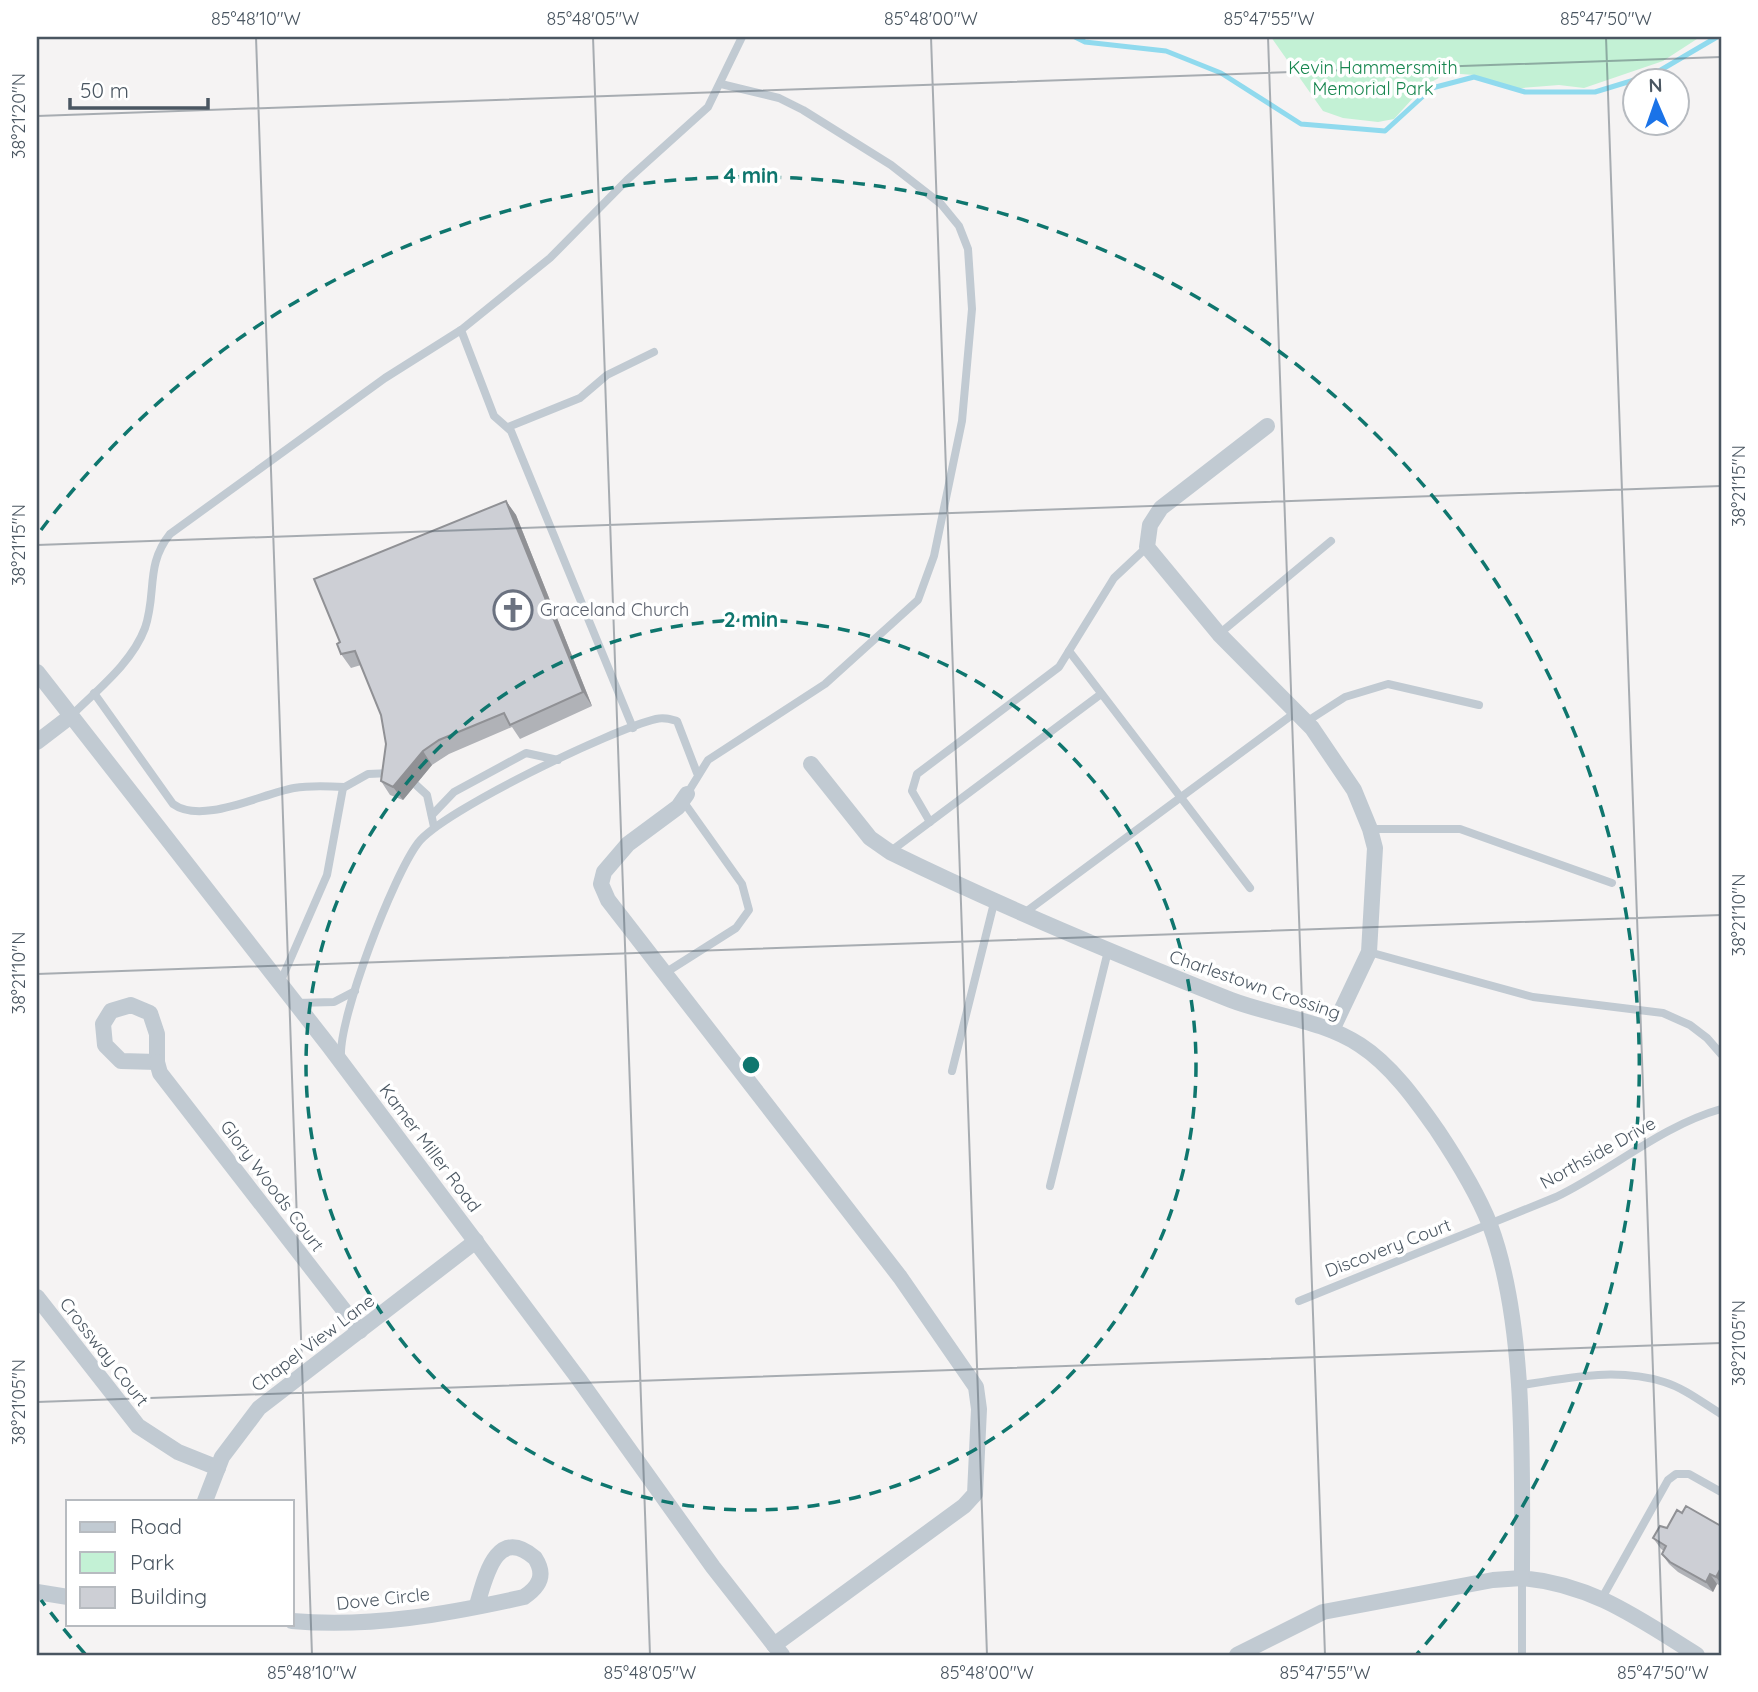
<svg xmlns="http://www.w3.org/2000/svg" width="1758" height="1692" font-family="Quicksand,sans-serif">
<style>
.green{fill:#c3f1d5}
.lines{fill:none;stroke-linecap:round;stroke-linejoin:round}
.stream{stroke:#90daee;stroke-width:5}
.service{stroke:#c1cad2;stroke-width:8}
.minor{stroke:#c1cad2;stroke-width:16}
.wall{fill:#b0b2b7}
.shaded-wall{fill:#909195}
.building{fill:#cdcfd5;stroke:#909195;stroke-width:2}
.ticks{fill:none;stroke:#4a5661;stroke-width:2;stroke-opacity:0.45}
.ring{fill:none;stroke:#0f766e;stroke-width:3.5;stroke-dasharray:12 9}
.labels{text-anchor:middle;stroke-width:7;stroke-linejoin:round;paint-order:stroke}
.park-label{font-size:18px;fill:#17864f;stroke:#fff}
.worship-label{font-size:18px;fill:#5b616d;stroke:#fff;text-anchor:start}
.street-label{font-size:18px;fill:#4a5661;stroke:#fff}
.centre{fill:#0f766e;stroke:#fff;stroke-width:3.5}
.ring-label{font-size:21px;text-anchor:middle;font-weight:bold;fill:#0f766e;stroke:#fff;stroke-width:7;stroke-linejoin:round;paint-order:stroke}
.neatline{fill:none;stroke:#4a5661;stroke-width:2.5}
.ticks-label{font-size:18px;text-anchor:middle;fill:#4a5661}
</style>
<rect width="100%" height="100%" fill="#f5f3f3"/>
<path class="green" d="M 1271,37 L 1700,37 L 1663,61 L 1584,88 L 1559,85 L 1510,89 L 1474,75 L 1448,73 L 1424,86 L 1394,119 L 1378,122 L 1343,118 L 1323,111 Z"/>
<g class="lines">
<path class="stream" d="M 1075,37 L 1085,42 L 1166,51 L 1221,73 L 1301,124 L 1385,131 L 1432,88 L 1474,77 L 1525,92 L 1595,92 L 1654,74 L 1717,37"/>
<g class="service">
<path d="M 461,330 L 494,416 L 511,431 L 633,728"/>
<path d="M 508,427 L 580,398 L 607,375 L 654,352"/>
<path d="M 1219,634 L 1331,541"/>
<path d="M 1069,651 L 1250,888"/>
<path d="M 94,693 L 173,804 C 202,825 261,794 294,788 C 311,785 328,786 344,787"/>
<path d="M 71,716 C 97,690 132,663 145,628 C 157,593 145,565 170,534 L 385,378 L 461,330 L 550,258 L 627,180 L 708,107 L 742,37"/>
<path d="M 1306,722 L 1345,697 L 1388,684 L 1479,705"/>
<path d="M 415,784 L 427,795 L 434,827"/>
<path d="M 687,794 L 708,760 L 825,684 L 918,600 L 934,556 L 962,421 L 972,309 L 968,249 L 959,226 L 941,204 L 891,165 L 803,110 L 779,98 L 721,84"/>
<path d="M 432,815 L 454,792 L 526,753 L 558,760"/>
<path d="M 930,822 L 912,791 L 917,774 L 1059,667 L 1114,578 L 1147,547"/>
<path d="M 1370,829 L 1460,829 L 1612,883"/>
<path d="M 891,851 L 1101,694"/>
<path d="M 1023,914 L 1296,712"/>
<path d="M 1369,952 L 1533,997 L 1663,1013 L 1690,1025 L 1707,1038 L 1721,1054"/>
<path d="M 665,973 L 736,928 L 749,910 L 742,884 L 683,801"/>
<path d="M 280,983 L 327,875 L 343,788 L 368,774 L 391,773"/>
<path d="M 296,1003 L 334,1002 L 355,991"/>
<path d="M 341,1056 C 339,1017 393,876 418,843 C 442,811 613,729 656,719 C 664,717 670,719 677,721 L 697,773"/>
<path d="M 952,1071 L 994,903"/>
<path d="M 1050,1186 L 1108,951"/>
<path d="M 1299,1301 L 1556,1197 C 1612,1170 1661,1126 1721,1109"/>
<path d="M 1517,1386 C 1566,1378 1616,1367 1664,1382 C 1684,1388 1703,1403 1721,1414"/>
<path d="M 1602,1598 L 1668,1480 L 1676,1474 L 1689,1474 L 1721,1492"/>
<path d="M 1522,1655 L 1522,1578"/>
</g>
<g class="minor">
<path d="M 1267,426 L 1161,508 L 1150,525 L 1147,547 L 1219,634 L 1312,728 L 1354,790 L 1370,829 L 1375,848 L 1369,952 L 1332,1030"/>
<path d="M 37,672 L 329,1046 L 578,1378 L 713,1567 L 782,1655"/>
<path d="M 37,742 L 71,716"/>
<path d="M 811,764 L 870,838 L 890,852 C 1002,907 1115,954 1231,1000 C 1273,1016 1322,1020 1360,1045 C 1391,1065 1416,1100 1437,1130 C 1457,1160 1477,1192 1490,1225 C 1527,1324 1522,1472 1522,1578 C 1592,1584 1639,1619 1697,1655"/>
<path d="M 687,794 L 678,807 L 628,844 L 604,872 L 601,884 L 608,900 L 900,1277 L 976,1387 L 979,1409 L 975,1494 L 964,1506 L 774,1645"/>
<path d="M 131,1005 L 150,1013 L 157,1034 L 157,1062 L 121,1061 L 105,1045 L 103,1024 L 111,1011 Z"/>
<path d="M 157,1062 L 160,1073 L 360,1331"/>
<path d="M 37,1297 L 138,1426 L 178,1452 L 218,1468"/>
<path d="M 205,1501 L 222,1457 L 259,1408 L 476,1241"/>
<path d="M 37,1592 L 68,1597"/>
<path d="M 292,1621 C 370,1628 448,1614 524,1597 C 539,1587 546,1575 535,1558 C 496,1524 485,1579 477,1605"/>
<path d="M 1237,1655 L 1323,1612 L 1493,1580 L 1522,1578"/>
</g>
</g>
<g class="wall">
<path d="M 506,501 L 516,515 L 592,706 L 520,739 L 512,727 L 449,754 L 432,765 L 403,800 L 390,795 L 381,781 L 386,744 L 381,715 L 361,665 L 351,668 L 341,654 L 340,642 Z"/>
<path d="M 1721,1526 L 1721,1586 L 1717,1584 L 1713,1592 L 1678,1572 L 1669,1564 L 1662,1554 L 1664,1551 L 1661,1549 L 1653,1538 L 1667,1528 Z"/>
</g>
<g class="shaded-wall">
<path d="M 506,501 L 516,515 L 592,706 L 583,692 Z"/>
<path d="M 423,751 L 432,765 L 403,800 L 393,787 Z"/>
<path d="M 1721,1568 L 1721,1584 L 1716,1577 Z"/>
<path d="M 1710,1574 L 1717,1584 L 1713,1592 L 1706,1582 Z"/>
</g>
<g class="building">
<path d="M 506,501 L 583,692 L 510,725 L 504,713 L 439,740 L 423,751 L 393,787 L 381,781 L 386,744 L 381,715 L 355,651 L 341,654 L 337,644 L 340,642 L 314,579 Z"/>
<path d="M 1686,1506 L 1721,1526 L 1721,1568 L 1716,1577 L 1710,1574 L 1706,1582 L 1670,1562 L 1662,1554 L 1666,1546 L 1653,1538 L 1660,1526 L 1667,1528 L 1677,1510 L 1682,1513 Z"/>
</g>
<path class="ticks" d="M 256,37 L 312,1655M 593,37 L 650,1655M 931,37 L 987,1655M 1268,37 L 1325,1655M 1606,37 L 1663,1655M 37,116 L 1721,57M 37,545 L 1721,486M 37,974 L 1721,915M 37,1402 L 1721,1343"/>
<g class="ring">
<circle cx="751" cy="1065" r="445"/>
<path d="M85 1654A889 889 0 0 1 41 1600M41 530A889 889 0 1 1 1417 1654"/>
</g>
<defs>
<g id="church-ring" transform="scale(2.0125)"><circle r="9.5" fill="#fff" stroke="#6b7280" stroke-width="1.5"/><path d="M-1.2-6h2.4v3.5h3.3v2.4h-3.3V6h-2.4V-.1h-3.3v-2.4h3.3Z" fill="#6b7280"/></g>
</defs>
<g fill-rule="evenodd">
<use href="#church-ring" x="513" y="610"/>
</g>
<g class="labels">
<g class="park-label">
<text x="1373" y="74">Kevin Hammersmith<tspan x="1373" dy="21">Memorial Park</tspan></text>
</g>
<g class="worship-label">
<text x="540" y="616">Graceland Church</text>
</g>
<g class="street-label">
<text transform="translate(1255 985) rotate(19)" y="6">Charlestown Crossing</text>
<text transform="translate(430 1148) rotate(53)" y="6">Kamer Miller Road</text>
<text transform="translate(1598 1153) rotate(-29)" y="6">Northside Drive</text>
<text transform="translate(272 1186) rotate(53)" y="6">Glory Woods Court</text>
<text transform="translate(1388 1248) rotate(-21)" y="6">Discovery Court</text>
<text transform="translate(313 1343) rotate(-37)" y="6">Chapel View Lane</text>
<text transform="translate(104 1352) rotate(52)" y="6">Crossway Court</text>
<text transform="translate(383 1599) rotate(-6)" y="6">Dove Circle</text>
</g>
</g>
<circle cx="751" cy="1065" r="10" class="centre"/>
<g class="ring-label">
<text x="751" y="183">4 min</text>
<text x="751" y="627">2 min</text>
</g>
<rect width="1758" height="1692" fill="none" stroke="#ffffff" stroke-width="77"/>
<rect x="66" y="1500" width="228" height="126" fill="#ffffff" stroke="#b7bbc0" stroke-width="2"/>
<rect x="80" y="1522" width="35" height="10" fill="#c1cad2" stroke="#b7bbc0" stroke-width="2"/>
<text x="130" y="1534" font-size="21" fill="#4a5661">Road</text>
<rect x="80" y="1552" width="35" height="21" fill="#c3f1d5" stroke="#b7bbc0" stroke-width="2"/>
<text x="130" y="1570" font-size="21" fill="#4a5661">Park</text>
<rect x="80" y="1587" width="35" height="21" fill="#cdcfd5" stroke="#b7bbc0" stroke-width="2"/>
<text x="130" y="1604" font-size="21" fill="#4a5661">Building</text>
<g transform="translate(1656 102) rotate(358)"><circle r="33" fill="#ffffff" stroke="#b7bbc0" stroke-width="2"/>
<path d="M0-5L12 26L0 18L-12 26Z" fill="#1a73e8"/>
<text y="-10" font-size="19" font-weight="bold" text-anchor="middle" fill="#4a5661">N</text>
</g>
<path d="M70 98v10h138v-10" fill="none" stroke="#4a5661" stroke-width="3.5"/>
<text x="80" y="98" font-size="21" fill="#4a5661" stroke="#ffffff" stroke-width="5" paint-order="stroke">50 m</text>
<rect x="38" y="38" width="1682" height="1616" class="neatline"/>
<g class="ticks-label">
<text x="256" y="25">85°48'10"W</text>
<text x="593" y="25">85°48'05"W</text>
<text x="931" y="25">85°48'00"W</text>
<text x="1269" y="25">85°47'55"W</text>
<text x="1606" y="25">85°47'50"W</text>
<text transform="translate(19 116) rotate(-90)" y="6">38°21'20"N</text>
<text transform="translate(1739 486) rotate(-90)" y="6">38°21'15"N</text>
<text transform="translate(19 545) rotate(-90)" y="6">38°21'15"N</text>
<text transform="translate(1739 915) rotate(-90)" y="6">38°21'10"N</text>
<text transform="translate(19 973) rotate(-90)" y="6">38°21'10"N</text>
<text transform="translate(1739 1343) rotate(-90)" y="6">38°21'05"N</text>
<text transform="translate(19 1402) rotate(-90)" y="6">38°21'05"N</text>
<text x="312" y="1679">85°48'10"W</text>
<text x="650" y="1679">85°48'05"W</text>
<text x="987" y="1679">85°48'00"W</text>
<text x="1325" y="1679">85°47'55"W</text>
<text x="1663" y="1679">85°47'50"W</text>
</g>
</svg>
